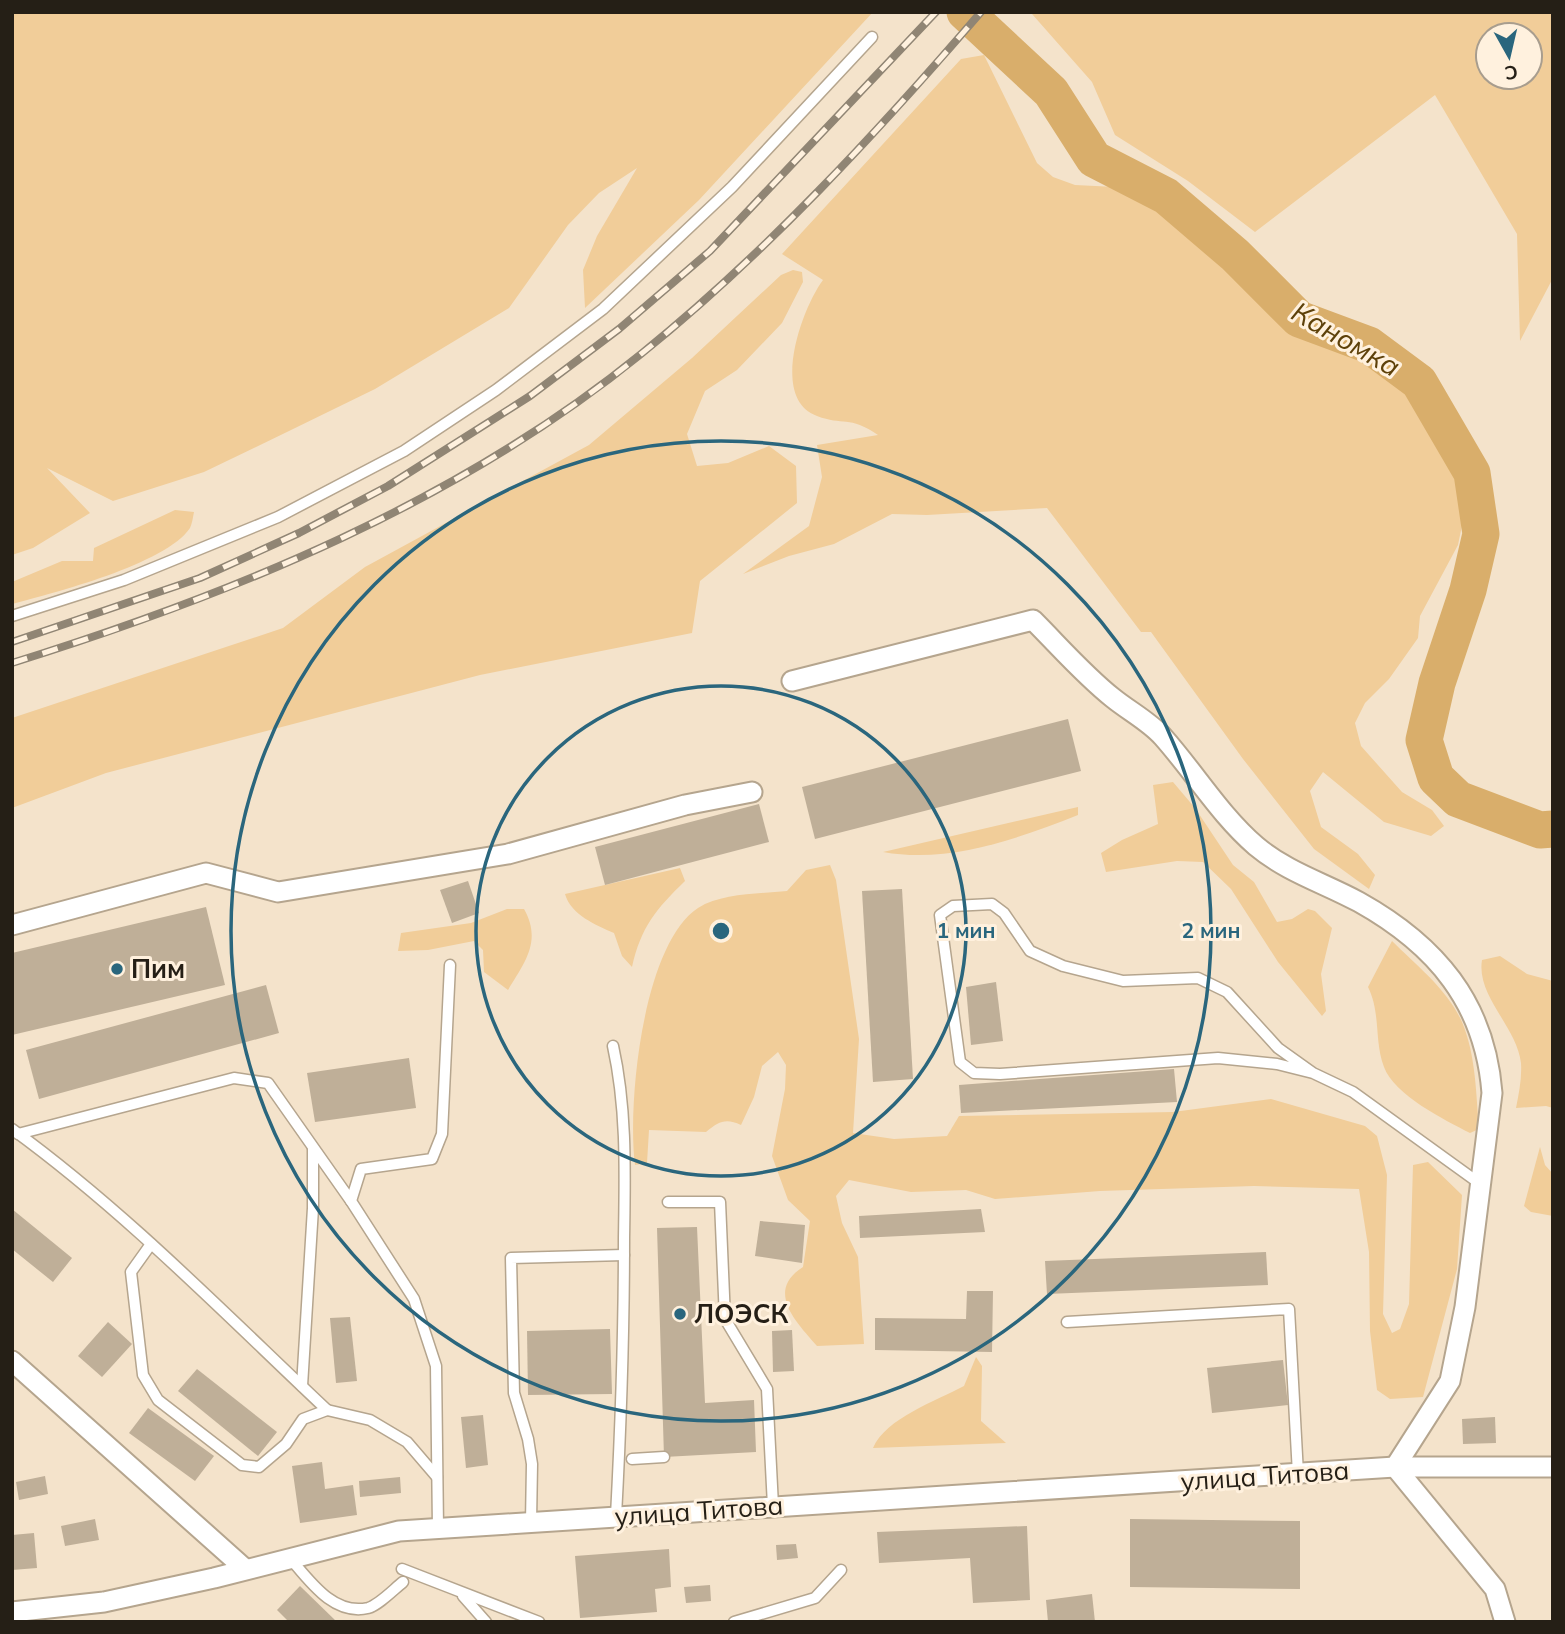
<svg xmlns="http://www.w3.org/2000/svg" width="1565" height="1634" font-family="Mulish,sans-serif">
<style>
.green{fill:#f1cd99;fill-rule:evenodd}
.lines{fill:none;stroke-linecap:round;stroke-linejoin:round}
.river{stroke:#d9ae6b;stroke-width:37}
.building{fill:#bfaf98}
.service-casing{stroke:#b5a58e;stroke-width:13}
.minor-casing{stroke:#b5a58e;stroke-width:23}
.service{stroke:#fff;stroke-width:10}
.minor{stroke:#fff;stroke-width:19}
.rail-casing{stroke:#908574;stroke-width:8}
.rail{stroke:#fff1de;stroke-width:5;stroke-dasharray:16;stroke-linecap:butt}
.ring{fill:none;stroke:#2a667d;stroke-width:3.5}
.poi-dot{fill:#2a667d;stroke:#fff1de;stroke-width:2.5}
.labels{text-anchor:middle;stroke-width:6;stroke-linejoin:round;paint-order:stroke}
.poi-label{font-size:26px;font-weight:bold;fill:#251f16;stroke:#fff1de;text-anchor:start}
.street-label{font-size:26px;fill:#251f16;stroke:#fff1de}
.water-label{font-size:28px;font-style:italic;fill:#5e410a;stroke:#fff1de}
.centre{fill:#2a667d;stroke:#fff1de;stroke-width:3.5}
.ring-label{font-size:21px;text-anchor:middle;font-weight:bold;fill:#2a667d;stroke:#fff1de;stroke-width:6;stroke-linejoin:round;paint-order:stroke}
</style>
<rect width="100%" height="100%" fill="#f4e3cb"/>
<g class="green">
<path d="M 12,12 L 873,12 L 699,200 L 585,308 L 583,270 L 597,236 L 637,168 L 599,193 L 568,225 L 509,308 L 375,389 L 289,431 L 204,472 L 113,501 L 47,468 L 90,513 L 33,548 L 12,555 Z"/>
<path d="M 1034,12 L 1553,12 L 1553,278 L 1520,341 L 1517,234 L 1435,95 L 1255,232 L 1188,181 L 1115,135 L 1092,82 L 1032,14 ZM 1488,35 L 1530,35 L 1530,77 L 1488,77 Z"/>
<path d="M 984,55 L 1037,163 L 1053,177 L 1075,185 L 1136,188 L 1174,209 L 1306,331 L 1320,339 L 1374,353 L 1393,369 L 1427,408 L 1452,451 L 1467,501 L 1458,545 L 1420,616 L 1418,638 L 1389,679 L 1365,703 L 1355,723 L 1361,746 L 1402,792 L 1432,810 L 1444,826 L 1431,836 L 1384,822 L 1323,772 L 1310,791 L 1321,827 L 1358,854 L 1375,875 L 1369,889 L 1314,849 L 1243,759 L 1151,632 L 1141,632 L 1047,508 L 927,515 L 892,514 L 834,544 L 789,556 L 743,574 L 809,526 L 822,477 L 817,445 L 878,435 C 849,415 843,426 817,416 C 769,399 802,308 823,280 L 782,254 L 961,59 Z"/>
<path d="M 793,270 L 802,272 L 803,282 L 782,323 L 737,370 L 705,391 L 687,434 L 697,466 L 728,463 L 769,446 L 796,466 L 797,503 L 700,581 L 692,633 L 480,675 L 106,773 L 12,808 L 12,718 L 283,628 L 365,567 L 589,445 L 692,358 L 781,275 Z"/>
<path d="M 175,510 L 194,512 C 193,517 192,524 190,528 C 166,564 54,593 12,604 L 12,582 L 62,561 L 93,561 L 94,548 Z"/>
<path d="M 1173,782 L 1195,808 L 1233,865 L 1254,882 L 1277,922 L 1292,919 L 1308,909 L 1315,911 L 1332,928 L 1321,974 L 1326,1011 L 1322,1016 L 1278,962 L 1231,889 L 1203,862 L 1177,861 L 1106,872 L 1101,853 L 1122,840 L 1158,824 L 1153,785 Z"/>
<path d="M 1078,807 L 1078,815 C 1017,839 949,864 883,852 Z"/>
<path d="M 830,865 L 836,880 L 859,1039 L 853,1133 L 894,1139 L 947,1136 L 959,1116 L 1173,1112 L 1271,1099 L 1365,1126 L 1377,1136 L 1387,1175 L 1383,1314 L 1392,1333 L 1400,1329 L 1409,1304 L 1413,1165 L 1428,1162 L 1462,1195 L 1457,1269 L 1423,1397 L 1390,1399 L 1377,1390 L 1370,1331 L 1369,1252 L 1359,1189 L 1254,1186 L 1100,1191 L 995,1199 L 966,1190 L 911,1192 L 849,1180 L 836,1196 L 842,1223 L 858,1257 L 864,1344 L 817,1346 C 796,1322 765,1291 803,1267 L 810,1221 L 788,1200 L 772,1156 L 785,1089 L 786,1065 L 778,1052 L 762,1066 L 754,1097 L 741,1125 C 726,1118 719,1121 706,1132 L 649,1130 L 647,1163 L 635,1165 C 627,1103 643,944 698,908 C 722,893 759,894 787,891 L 806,870 Z"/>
<path d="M 680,868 L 685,881 C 656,909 641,927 632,967 L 622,956 L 614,933 C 596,925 571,915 565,894 Z"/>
<path d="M 507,909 L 524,909 C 542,941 525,962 508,990 L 484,972 L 483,950 L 474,941 L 428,950 L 398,951 L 401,933 L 471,923 Z"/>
<path d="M 1392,941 C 1416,965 1448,990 1462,1022 C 1476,1055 1476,1094 1479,1129 L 1470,1133 C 1445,1120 1394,1095 1384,1067 C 1374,1041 1381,1013 1368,987 Z"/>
<path d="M 1500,956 L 1527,974 L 1553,981 L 1553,1108 L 1546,1106 L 1516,1108 C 1519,1093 1522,1078 1521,1063 C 1517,1027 1476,996 1482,960 Z"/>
<path d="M 1540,1147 L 1545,1165 L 1553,1174 L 1553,1216 L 1531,1212 L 1524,1206 Z"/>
<path d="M 976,1357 L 982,1366 L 981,1421 L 1006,1443 L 873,1448 C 886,1418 936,1401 964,1386 Z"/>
</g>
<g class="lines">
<path class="river" d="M 965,12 L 1051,92 L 1094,159 L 1166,196 L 1235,255 L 1299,319 L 1369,345 L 1419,382 L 1472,473 L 1481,534 L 1468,590 L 1437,683 L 1424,740 L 1436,778 L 1458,799 L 1540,830 L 1553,829"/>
</g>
<g class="building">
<path d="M 1068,719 L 1081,771 L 815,839 L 802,787 Z"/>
<path d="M 759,804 L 769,842 L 605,885 L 595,847 Z"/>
<path d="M 468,881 L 479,913 L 452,923 L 440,890 Z"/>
<path d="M 902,889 L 913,1079 L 873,1082 L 862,891 Z"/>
<path d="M 206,907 L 225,985 L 12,1035 L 12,953 Z"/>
<path d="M 996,982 L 1003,1041 L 971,1045 L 966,987 Z"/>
<path d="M 266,985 L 279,1033 L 39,1099 L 26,1050 Z"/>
<path d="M 409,1058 L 416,1108 L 315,1122 L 307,1073 Z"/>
<path d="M 1174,1069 L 1177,1102 L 961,1113 L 959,1085 Z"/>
<path d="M 12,1209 L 72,1258 L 53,1282 L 12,1249 Z"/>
<path d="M 981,1209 L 985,1232 L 860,1238 L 859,1216 Z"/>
<path d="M 760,1221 L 805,1225 L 802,1263 L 755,1256 Z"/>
<path d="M 697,1227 L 705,1403 L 754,1400 L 756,1452 L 664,1457 L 657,1228 Z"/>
<path d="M 1266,1252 L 1268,1285 L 1047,1294 L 1045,1261 Z"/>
<path d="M 967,1291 L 993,1291 L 992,1352 L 875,1350 L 875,1318 L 966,1319 Z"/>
<path d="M 350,1317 L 357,1381 L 336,1383 L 330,1318 Z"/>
<path d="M 108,1322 L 132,1344 L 102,1377 L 78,1356 Z"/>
<path d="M 610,1329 L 612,1394 L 528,1395 L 527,1331 Z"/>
<path d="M 792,1330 L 794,1371 L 773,1372 L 772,1331 Z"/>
<path d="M 1283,1360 L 1288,1405 L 1212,1413 L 1207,1368 Z"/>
<path d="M 197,1369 L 277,1432 L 258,1456 L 178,1391 Z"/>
<path d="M 148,1408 L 214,1456 L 195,1481 L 129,1433 Z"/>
<path d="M 483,1415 L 488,1465 L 466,1468 L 461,1417 Z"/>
<path d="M 1495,1417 L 1496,1443 L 1463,1444 L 1462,1419 Z"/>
<path d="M 322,1462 L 325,1489 L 353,1485 L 357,1515 L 300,1523 L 292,1466 Z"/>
<path d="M 45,1476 L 48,1494 L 19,1500 L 16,1482 Z"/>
<path d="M 400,1477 L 401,1493 L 360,1497 L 359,1481 Z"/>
<path d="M 95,1519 L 99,1540 L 65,1546 L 61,1526 Z"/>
<path d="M 1130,1519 L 1300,1521 L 1300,1589 L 1130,1587 Z"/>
<path d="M 1027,1526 L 1030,1600 L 973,1603 L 970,1558 L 879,1563 L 877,1532 Z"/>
<path d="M 34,1533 L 37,1568 L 12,1570 L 12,1535 Z"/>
<path d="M 796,1544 L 798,1558 L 777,1560 L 776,1545 Z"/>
<path d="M 669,1549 L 671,1587 L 655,1589 L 657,1612 L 580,1618 L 575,1556 Z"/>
<path d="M 710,1585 L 711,1601 L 686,1603 L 684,1587 Z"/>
<path d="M 300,1586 L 337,1622 L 289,1622 L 277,1610 Z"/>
<path d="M 1092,1594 L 1095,1622 L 1048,1622 L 1046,1600 Z"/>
</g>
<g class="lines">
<g class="service-casing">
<g id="service">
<path d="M 12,616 L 124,580 L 278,517 L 404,451 L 496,390 L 603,309 L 732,187 L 872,37"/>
<path d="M 613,1046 C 627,1109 625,1174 624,1238 C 624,1331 621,1423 616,1516"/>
<path d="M 1313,1073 L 1278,1048 L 1227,992 L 1198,978 L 1123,981 L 1063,966 L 1030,951 L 1004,913 L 992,904 L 953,906 L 940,915 L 960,1062 L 974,1073 L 1000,1074 L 1218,1058 L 1277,1064 L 1313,1073 L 1353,1092 L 1479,1183"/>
<path d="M 12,1129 C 126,1212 225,1314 327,1410"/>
<path d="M 18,1134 L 234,1078 L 268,1083 L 351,1201"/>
<path d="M 668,1202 L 720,1202 L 725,1319 L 767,1389 L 773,1506"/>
<path d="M 151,1244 L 131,1272 L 143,1375 L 158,1400 L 242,1465 L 259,1467 L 286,1444 L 303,1419 L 327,1410 L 370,1420 L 407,1442 L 437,1477"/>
<path d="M 1067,1322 L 1289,1309 L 1298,1474"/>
<path d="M 302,1386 L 313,1208 L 313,1149"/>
<path d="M 632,1459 L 664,1457"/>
<path d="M 531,1522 L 532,1464 L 528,1439 L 514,1393 L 511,1258 L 624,1255"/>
<path d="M 438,1528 L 436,1366 L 414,1299 L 351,1201 L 361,1169 L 432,1159 L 442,1134 L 450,965"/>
<path d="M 289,1557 C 309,1580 333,1616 368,1608 C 379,1605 394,1589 403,1582"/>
<path d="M 402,1569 L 539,1622"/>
<path d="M 463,1596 L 486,1622"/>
<path d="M 734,1622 L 815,1598 L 841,1570"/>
</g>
</g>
<g class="minor-casing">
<g id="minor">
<path d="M 792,681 L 1033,620 C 1059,646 1084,675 1113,698 C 1129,711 1150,722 1163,737 C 1195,773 1220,815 1256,846 C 1287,872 1324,883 1359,902 C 1436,945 1485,1003 1492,1093 L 1465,1307 L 1450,1381 L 1395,1467"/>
<path d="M 12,925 L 206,873 L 278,892 L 508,854 L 685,805 L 752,792"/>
<path d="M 12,1361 L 244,1568"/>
<path d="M 1395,1467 L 1495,1589 L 1505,1622"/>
<path d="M 12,1612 L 104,1602 L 214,1578 L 399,1531 L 1395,1467 L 1553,1467"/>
</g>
</g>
<use href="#service" class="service"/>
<use href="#minor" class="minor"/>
<g class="rail-casing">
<g id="rail">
<path d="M 12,642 L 200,578 L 299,533 L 388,486 L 530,396 L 619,329 L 710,251 L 936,12"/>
<path d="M 12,663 C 234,594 459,502 641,354 C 766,253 876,134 981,12"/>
</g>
</g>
<use href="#rail" class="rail"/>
</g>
<g class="ring">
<circle cx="721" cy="931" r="245"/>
<circle cx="721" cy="931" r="490"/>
</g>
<g class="poi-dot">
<circle cx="117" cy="969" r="7"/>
<circle cx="680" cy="1314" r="7"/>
</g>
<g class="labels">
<g class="poi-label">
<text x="131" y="978">Пим</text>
<text x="694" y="1323">ЛОЭСК</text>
</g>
<g class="street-label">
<text transform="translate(1265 1476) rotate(-4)" y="9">улица Титова</text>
<text transform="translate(699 1511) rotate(-4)" y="9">улица Титова</text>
</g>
<g class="water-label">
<text transform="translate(1346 339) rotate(30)" y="10">Каномка</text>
</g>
</g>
<circle cx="721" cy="931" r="10" class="centre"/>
<g class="ring-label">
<text x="966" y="938">1 мин</text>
<text x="1211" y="938">2 мин</text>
</g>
<rect width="1565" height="1634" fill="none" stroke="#251f16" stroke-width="28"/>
<g transform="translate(1509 56) rotate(172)"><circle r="33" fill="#fff1de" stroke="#a89d8e" stroke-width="2"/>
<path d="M0-5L12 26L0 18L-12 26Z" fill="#2a667d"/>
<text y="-10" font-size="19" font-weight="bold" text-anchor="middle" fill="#251f16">С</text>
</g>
</svg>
